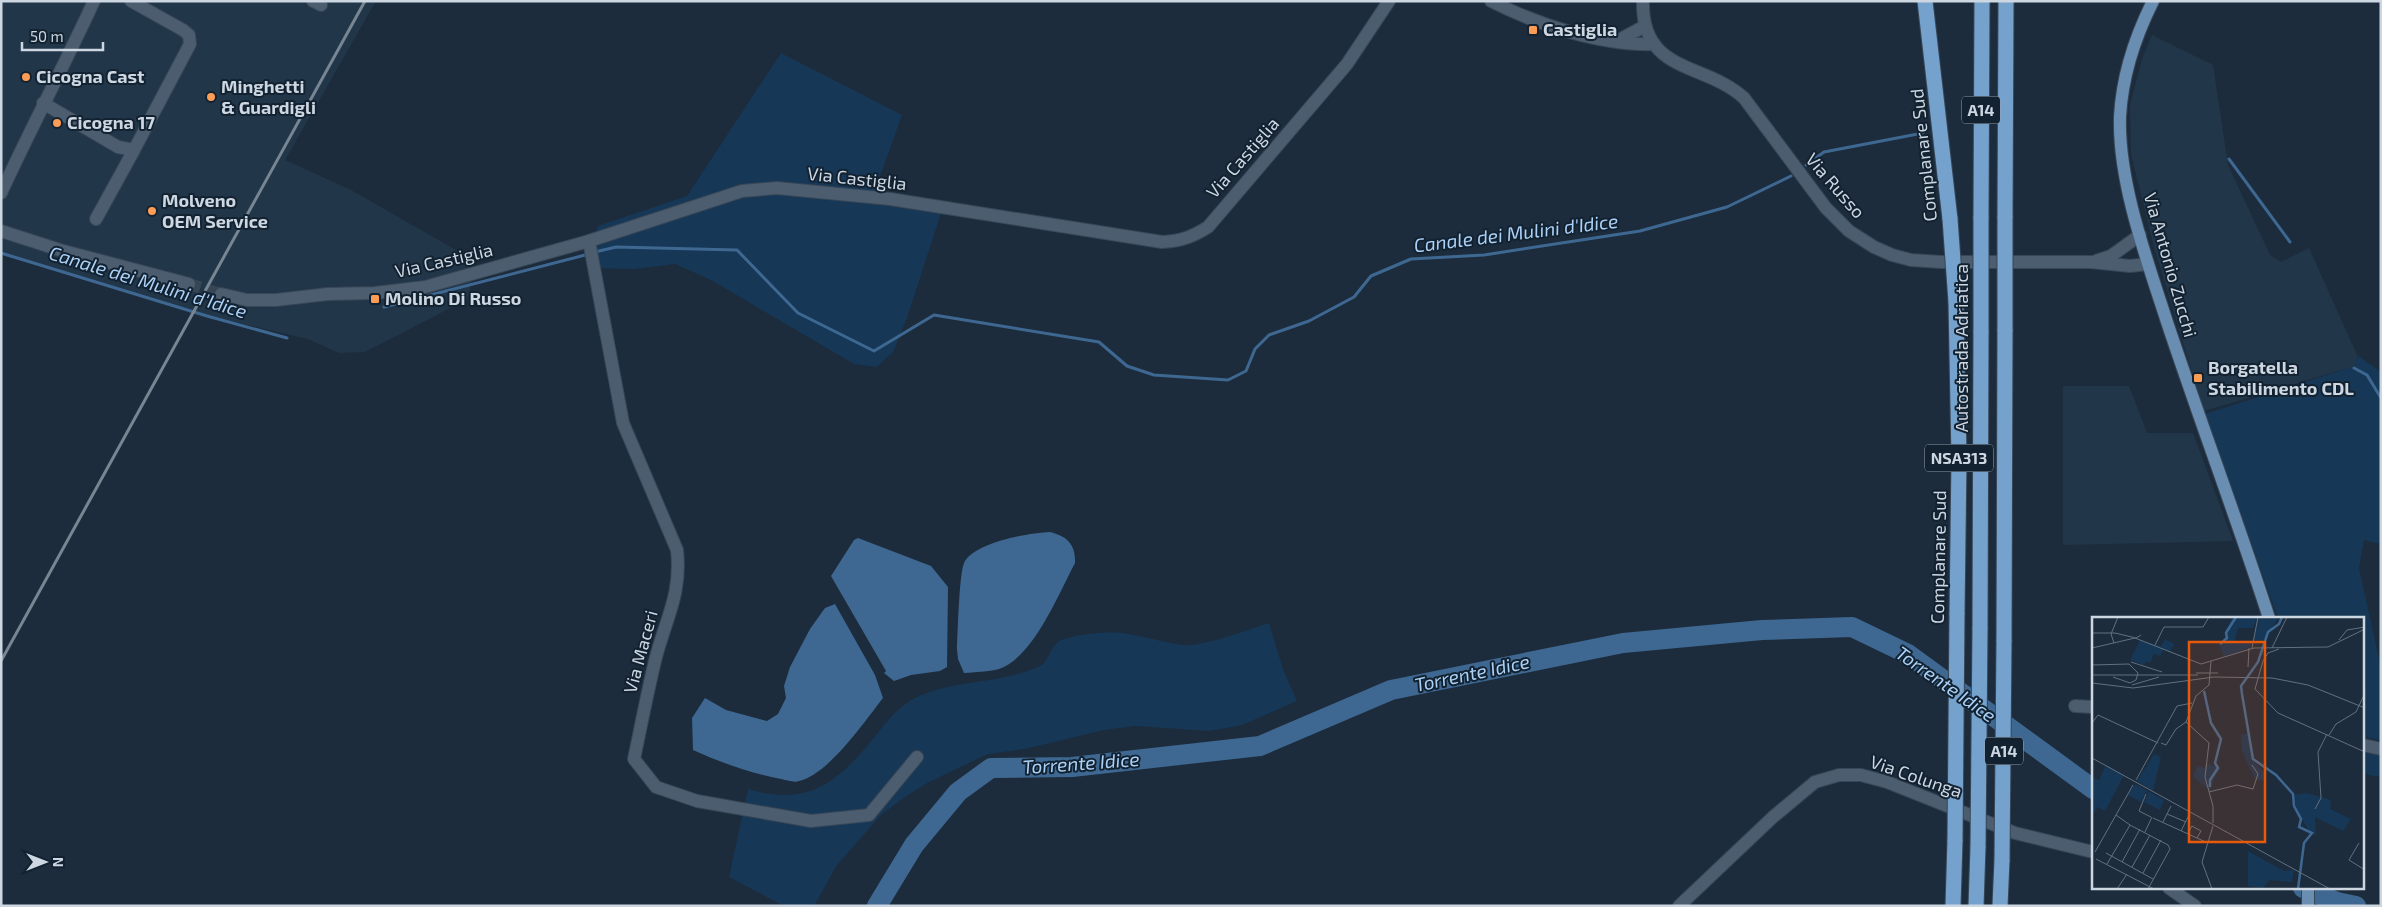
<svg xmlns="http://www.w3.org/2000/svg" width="2382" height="907" font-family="'Exo 2',sans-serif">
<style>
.built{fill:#22364a}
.green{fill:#163755}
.water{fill:#3e6891}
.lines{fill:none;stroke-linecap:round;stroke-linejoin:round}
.stream{stroke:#3e6891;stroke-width:3}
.river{stroke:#3e6891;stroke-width:20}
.minor-tunnel{stroke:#374655;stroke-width:12;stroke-dasharray:12 6;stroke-linecap:butt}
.minor-casing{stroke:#384757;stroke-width:14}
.major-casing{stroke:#384757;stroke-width:14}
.highway-casing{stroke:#384757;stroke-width:17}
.minor{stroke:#4b5d6f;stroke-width:12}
.major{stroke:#698eb2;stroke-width:12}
.highway{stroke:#75a1cd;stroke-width:15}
.rail{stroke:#788592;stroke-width:3}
.highway-bridge-casing{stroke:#384757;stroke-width:17;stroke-linecap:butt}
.highway-bridge{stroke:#75a1cd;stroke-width:15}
.poi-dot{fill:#fd9d55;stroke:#122231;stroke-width:2}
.labels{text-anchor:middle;stroke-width:4;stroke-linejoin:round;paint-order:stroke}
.shield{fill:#122231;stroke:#95a1ad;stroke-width:1}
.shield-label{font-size:16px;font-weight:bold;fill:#cdd7e2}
.poi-label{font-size:18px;font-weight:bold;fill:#cdd7e2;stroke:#122231;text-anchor:start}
.street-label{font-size:18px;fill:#cdd7e2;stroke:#122231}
.water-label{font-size:19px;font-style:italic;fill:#abd1f7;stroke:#122231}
.inset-river{fill:none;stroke:#3e6891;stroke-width:2.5}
.inset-road{fill:none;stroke:#63707e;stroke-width:1}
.view{fill:#e8590c;fill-opacity:0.15;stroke:#e8590c;stroke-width:2.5}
.inset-edge{fill:none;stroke:#cdd7e2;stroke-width:2.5}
</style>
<rect width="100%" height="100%" fill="#1c2c3c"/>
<g class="built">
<path d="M 1,1 L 376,1 L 285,160 L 351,190 L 475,261 L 468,299 L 365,352 L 339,353 L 308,339 L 199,314 L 1,255 Z"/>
<path d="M 2152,35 L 2213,65 L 2228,165 L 2270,255 L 2281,262 L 2309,248 L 2357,355 L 2355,366 L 2204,411 L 2154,247 L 2131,154 L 2130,105 L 2142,59 Z"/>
<path d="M 2063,386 L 2129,386 L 2147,433 L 2193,433 L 2233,541 L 2063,545 Z"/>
</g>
<g class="green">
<path d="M 781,53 L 902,115 L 874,193 L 944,204 L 907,318 L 893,352 L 877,367 L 854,364 L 711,280 L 675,264 L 634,269 L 595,268 L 589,247 L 598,226 L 687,196 Z"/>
<path d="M 2357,355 L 2381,372 L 2381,544 L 2364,540 L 2359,568 L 2381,668 L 2381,740 L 2363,737 L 2363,618 L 2278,618 L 2205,414 L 2355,366 Z"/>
<path d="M 1269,623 L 1283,669 L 1297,701 L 1242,725 L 1209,731 L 1135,726 L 1104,730 L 1025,749 L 988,754 L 929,782 L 905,797 L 881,815 L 837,865 L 814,906 L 784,906 L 729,877 L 748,789 C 810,808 840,780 877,734 C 887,721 899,706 915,698 C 953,679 1002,684 1040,666 C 1048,662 1050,648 1058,642 C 1064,638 1080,635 1087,634 C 1098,633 1110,631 1121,633 C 1142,635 1163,643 1184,645 C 1202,647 1250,629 1269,623 Z"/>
<path d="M 2363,752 L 2381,754 L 2381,777 L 2368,775 L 2363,771 Z"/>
</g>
<g class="water">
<path d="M 1050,532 C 1067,536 1076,545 1075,563 C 1059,593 1033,658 999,669 C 988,672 975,672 964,673 L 958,659 L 957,649 C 958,635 959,569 965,561 C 978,542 1028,533 1050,532 Z"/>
<path d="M 858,538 L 931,566 L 948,587 L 947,667 L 940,671 L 911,675 L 894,681 L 884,673 L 886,671 L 831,576 L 854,540 Z"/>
<path d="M 835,604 L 875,675 L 883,698 C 864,722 829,774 799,781 C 794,783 786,780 781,779 C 750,773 722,763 693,750 L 692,718 L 705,698 L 726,710 L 767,721 L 778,714 L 786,698 L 784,686 L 790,667 L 810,629 L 825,608 Z"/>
</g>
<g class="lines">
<g class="stream">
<path d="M 2229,159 L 2290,242"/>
<path d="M 1806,165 L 1824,152 L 1923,133"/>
<path d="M 595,252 L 616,247 L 737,250 L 798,313 L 874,351 L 934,315 L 1099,342 L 1127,366 L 1154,375 L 1228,380 L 1246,371 L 1255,349 L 1269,335 L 1309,321 L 1354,297 L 1371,276 L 1411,259 L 1484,255 L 1640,231 L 1727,207 L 1791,176"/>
<path d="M 1,253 L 207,316 L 287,338"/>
<path d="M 384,307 L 589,254"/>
<path d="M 2354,368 L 2367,375 L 2381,398"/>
</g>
<g class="river">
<path d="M 2303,888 L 2337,902 L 2356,906"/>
<path d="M 877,906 L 914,845 L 958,792 L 991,768 L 1072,767 L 1260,746 L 1391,690 L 1623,643 L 1762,630 L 1852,627 L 1908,654 L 2093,789"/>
</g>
<path class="minor-tunnel" d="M 189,284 L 221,294"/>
<g class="minor-casing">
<g id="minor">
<path d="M 313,1 L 321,5"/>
<path d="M 1491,1 C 1538,25 1602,46 1654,44"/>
<path d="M 1643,1 C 1641,74 1705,62 1744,98 L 1826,208 L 1849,231 L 1874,247 L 1892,255 L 1911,260 L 1941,262 L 2091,262 L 2130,266 L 2148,264"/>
<path d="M 1611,41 L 1619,40 L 1645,26"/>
<path d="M 43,103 L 118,147 L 134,150 L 190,44 L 189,35 L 183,30 L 131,1"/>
<path d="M 1,193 C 31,128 64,66 94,1"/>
<path d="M 96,219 L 134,150"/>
<path d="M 1,231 L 60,250 L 189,284"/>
<path d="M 589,241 L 623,423 L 677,550 C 682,595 665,620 655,661 C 647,694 641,726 634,759 L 656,787 L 697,801 L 811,821 L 869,815 L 917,757"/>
<path d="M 2096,261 L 2111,256 L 2140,235"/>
<path d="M 221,294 L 247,300 L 276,300 L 328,294 L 375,293 L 425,287 L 589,241 L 742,191 L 777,188 L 890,199 L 1162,242 C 1181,241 1192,237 1208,227 L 1347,64 L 1389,1"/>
<path d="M 2075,706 L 2093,707"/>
<path d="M 2363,745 L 2381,749"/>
<path d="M 2169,888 L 2195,906"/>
<path d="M 1679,906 L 1773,817 L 1815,782 L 1839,775 L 1861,775 L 1887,782 L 2015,833 L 2093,852"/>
</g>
</g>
<g class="major-casing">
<g id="major">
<path d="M 2153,1 C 2135,37 2122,77 2120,117 C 2118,182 2147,260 2167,322 C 2200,421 2237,519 2269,618"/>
<path d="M 2308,906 L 2308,888"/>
</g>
</g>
<g class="highway-casing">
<g id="highway">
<path d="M 1925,1 L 1950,219"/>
<path d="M 2005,217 L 2006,1"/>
<path d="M 1981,218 L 1982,1"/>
<path d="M 1956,302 L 1959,458 L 1957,614"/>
<path d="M 1980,629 L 1981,331"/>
<path d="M 2004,641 L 2005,330"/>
<path d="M 1953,906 L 1955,840"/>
<path d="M 1976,906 L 1978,847"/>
<path d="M 2000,906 L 2002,860"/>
</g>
</g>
<use href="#minor" class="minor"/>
<use href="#major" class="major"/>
<use href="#highway" class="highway"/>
<path class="rail" d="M 1,661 L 365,1"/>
<g class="highway-bridge-casing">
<g id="highway-bridge">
<path d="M 1950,219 L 1956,302"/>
<path d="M 2005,330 L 2005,217"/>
<path d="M 1981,331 L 1981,218"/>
<path d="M 1955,840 L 1957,614"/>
<path d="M 1978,847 L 1980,629"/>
<path d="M 2002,860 L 2004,641"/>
</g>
</g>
<use href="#highway-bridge" class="highway-bridge"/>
</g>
<g class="poi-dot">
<rect x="1528" y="25" width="10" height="10" rx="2.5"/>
<circle cx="26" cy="77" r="5"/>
<circle cx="211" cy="97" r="5"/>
<circle cx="57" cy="123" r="5"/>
<circle cx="152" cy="211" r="5"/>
<rect x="370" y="294" width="10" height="10" rx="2.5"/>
<rect x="2193" y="373" width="10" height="10" rx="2.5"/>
</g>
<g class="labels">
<g class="shield">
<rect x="1962" y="96.5" width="38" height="27" rx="4"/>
<rect x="1925" y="444.5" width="68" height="27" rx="4"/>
<rect x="1985" y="737.5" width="38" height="27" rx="4"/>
</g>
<g class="shield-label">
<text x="1981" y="116">A14</text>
<text x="1959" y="464">NSA313</text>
<text x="2004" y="757">A14</text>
</g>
<g class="poi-label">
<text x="1543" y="36">Castiglia</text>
<text x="36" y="83">Cicogna Cast</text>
<text x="221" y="93">Minghetti<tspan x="221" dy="21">&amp; Guardigli</tspan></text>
<text x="67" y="129">Cicogna 17</text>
<text x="162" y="207">Molveno<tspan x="162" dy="21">OEM Service</tspan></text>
<text x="385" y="305">Molino Di Russo</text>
<text x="2208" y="374">Borgatella<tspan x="2208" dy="21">Stabilimento CDL</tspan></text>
</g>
<g class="street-label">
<text transform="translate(1924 155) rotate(-96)" y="6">Complanare Sud</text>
<text transform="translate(1243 158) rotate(-49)" y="6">Via Castiglia</text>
<text transform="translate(857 179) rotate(6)" y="6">Via Castiglia</text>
<text transform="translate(1835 186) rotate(49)" y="6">Via Russo</text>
<text transform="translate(444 261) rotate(-13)" y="6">Via Castiglia</text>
<text transform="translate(2170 265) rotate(74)" y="6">Via Antonio Zucchi</text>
<text transform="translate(1962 348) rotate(-90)" y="6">Autostrada Adriatica</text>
<text transform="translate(1939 557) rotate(-89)" y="6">Complanare Sud</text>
<text transform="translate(641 652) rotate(-75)" y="6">Via Maceri</text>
<text transform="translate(1916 777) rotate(19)" y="6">Via Colunga</text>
</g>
<g class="water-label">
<text transform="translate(1516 233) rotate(-7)" y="7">Canale dei Mulini d'Idice</text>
<text transform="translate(148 282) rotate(17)" y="7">Canale dei Mulini d'Idice</text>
<text transform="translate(1472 673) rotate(-12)" y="7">Torrente Idice</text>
<text transform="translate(1946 684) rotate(35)" y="7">Torrente Idice</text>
<text transform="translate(1081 763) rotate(-4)" y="7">Torrente Idice</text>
</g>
</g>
<g transform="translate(2092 617)">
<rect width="272" height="272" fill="#1c2c3c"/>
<path d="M 141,0 L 165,0 L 161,11 L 146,11 L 142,26 L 159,24 L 158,30 L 132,40 L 127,27 L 133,22 L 133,13 ZM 166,0 L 184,0 L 185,3 L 171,24 L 162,23 ZM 73,22 L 82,27 L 78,35 L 72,32 L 68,39 L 62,37 L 58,46 L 54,44 L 52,48 L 38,43 L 48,23 L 69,29 ZM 156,116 L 162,145 L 174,157 L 171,164 L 163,162 L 150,134 L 149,118 ZM 62,137 L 69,140 L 61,174 L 45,164 ZM 114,146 L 128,151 L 119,168 L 119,175 L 101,159 L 106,149 L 113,151 ZM 14,148 L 32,158 L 13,194 L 5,190 L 0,200 L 0,160 L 7,163 ZM 43,167 L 72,183 L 68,193 L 52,185 L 56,177 L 54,175 L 49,185 L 36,178 ZM 215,176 L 239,183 L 238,192 L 259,202 L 251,214 L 223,200 L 224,219 L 218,215 L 205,195 L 202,178 ZM 156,234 L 192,254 L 202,253 L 200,265 L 178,263 L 171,271 L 156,269 Z" fill="#163755"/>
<path class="inset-river" d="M 190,0 L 187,7 L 176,15 L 166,45 L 149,69 L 150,77 L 161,142 L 184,158 L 201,177 L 202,189 L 209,202 L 207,210 L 220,216 L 212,226 L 206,272M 128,27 L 135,21 L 134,16 L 144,0M 112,74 L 119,106 L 129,122 L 123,146 L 126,151 L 118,163 L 118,170"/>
<path class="inset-road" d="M 0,16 L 23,16 L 44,21 L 49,18M 247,23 L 255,13 L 273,10M 22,26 L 19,17 L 26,0M 63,28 L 72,10 L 111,10 L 117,0M 0,31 L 43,21 L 109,47 L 162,31 L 236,30 L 273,12M 160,31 L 166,0M 180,31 L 195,0M 187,32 L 176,36 L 171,44 L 163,72 L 186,96 L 273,135M 39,45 L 70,55M 0,48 L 37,47 L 46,56 L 44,63 L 38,66 L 21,60M 156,50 L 157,31M 104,56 L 126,56M 0,58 L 106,58M 0,66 L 41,71 L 122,60 L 180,61 L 216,68 L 273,91M 40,68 L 67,60M 94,105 L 117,126 L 113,160 L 121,189 L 121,206M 0,106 L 6,98 L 66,126M 237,118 L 244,107 L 264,95 L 273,76M 69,126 L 74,128 L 84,112 L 94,105 L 104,79 L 117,68 L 119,44M 0,141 L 238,272M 44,163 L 85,89 L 100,86M 117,175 L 145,168 L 161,172 L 166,157 L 160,148M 54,177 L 47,194 L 59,200M 223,192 L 229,181 L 226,135 L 235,117M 75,197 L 94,205M 24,198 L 38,208M 61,201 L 116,226M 71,205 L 79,189M 89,214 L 97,198M 53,215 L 60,200M 96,216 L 100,209 L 109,214 L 105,221M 267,226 L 257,243 L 273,253M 3,235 L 41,168M 14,236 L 61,262M 4,242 L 62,272M 30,245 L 48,212M 15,247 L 38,208 L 76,228 L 78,232 L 56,272M 40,250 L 58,218M 51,256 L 69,223M 25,272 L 35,257M 120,272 L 110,245 L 121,209"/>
<path class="view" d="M 97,25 L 173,25 L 173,225 L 97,225 Z"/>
<rect width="272" height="272" class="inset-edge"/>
</g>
<rect width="2382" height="907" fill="none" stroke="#cdd7e2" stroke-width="5"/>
<g transform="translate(45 862) rotate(90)" stroke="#122231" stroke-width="4" paint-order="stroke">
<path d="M0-4L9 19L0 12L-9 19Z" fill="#cdd7e2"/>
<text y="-8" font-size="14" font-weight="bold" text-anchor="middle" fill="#cdd7e2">N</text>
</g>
<path d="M22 42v8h81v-8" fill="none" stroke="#cdd7e2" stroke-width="2.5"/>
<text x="30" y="42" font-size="15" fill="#cdd7e2" stroke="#122231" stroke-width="4" paint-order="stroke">50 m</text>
</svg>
